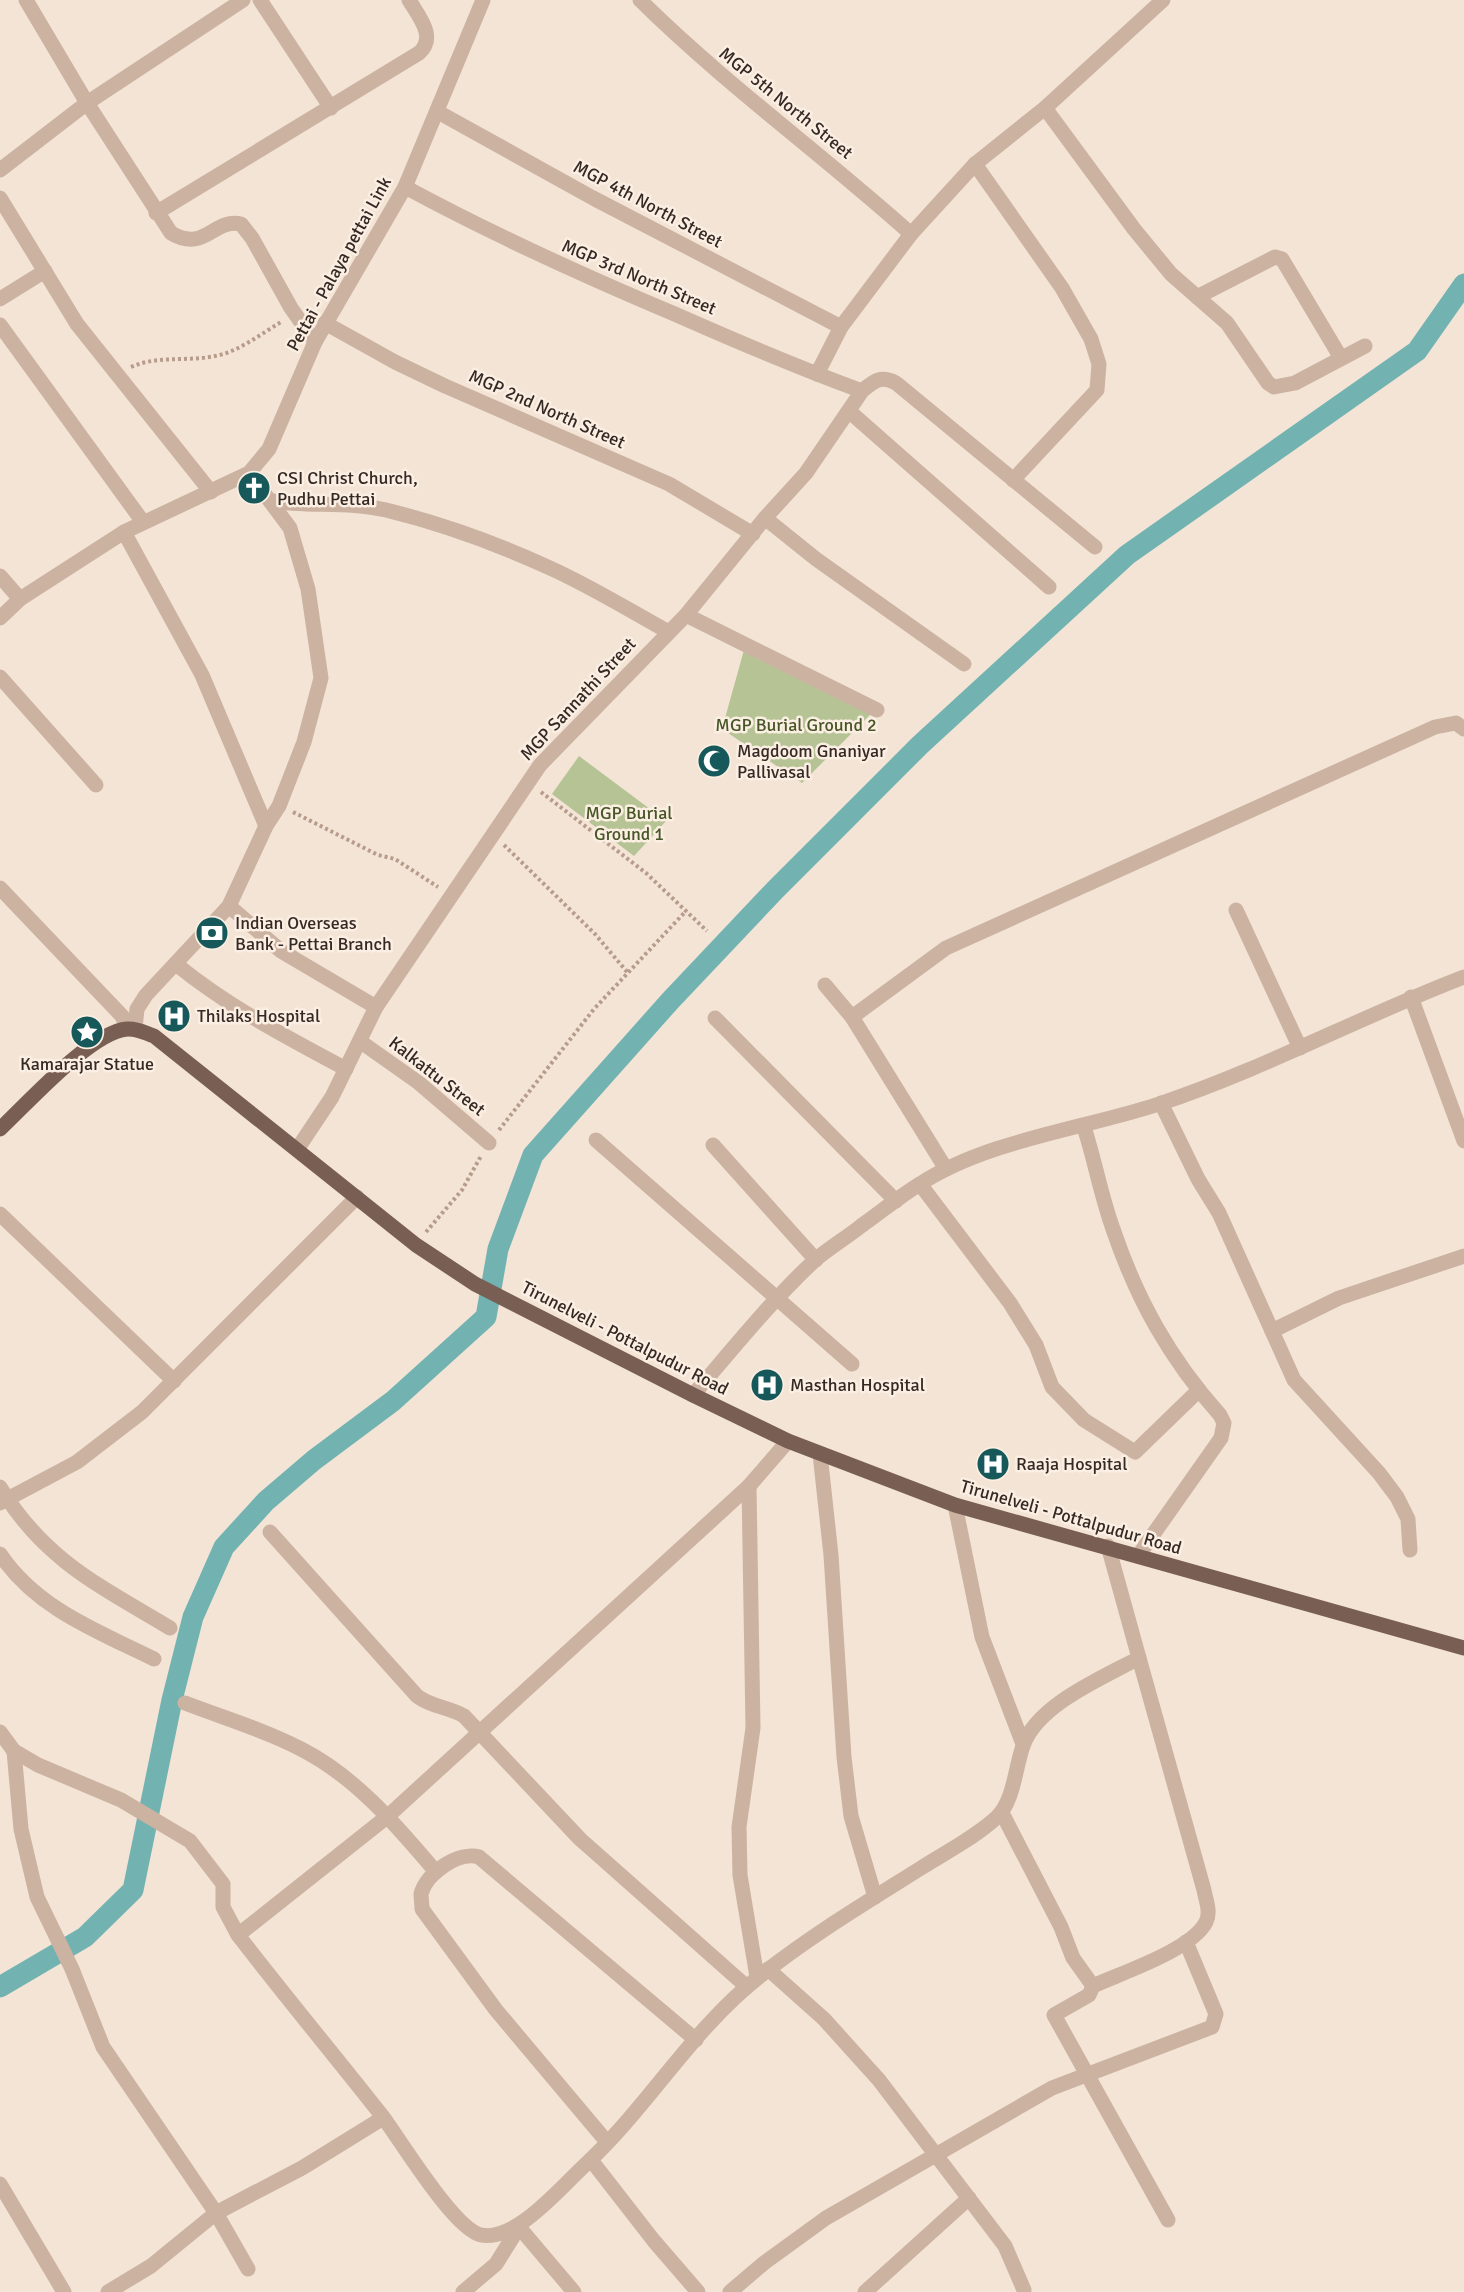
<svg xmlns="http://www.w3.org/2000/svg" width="1464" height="2292" font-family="Signika,sans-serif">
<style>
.green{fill:#b6c395}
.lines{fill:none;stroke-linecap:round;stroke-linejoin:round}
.canal{stroke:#72b3b2;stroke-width:21}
.path{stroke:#b89c8b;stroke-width:4;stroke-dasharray:3 3;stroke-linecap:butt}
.minor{stroke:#ccb2a1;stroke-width:15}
.major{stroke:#795e54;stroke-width:15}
.labels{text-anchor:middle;stroke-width:5;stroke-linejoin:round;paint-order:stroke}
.street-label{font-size:18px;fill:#352924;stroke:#fbeee2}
.poi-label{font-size:18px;fill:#352924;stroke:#fbeee2;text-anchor:start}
.park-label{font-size:18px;fill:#475626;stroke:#fbeee2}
</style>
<rect width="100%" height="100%" fill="#f3e4d6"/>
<g class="green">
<path d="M 744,650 L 872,713 L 802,783 L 722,729 Z"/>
<path d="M 579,756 L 666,821 L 634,856 L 552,794 Z"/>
</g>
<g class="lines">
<path class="canal" d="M 0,1987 L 85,1937 L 133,1890 L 172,1700 L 193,1617 L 224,1547 L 266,1501 L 314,1460 L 393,1401 L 486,1317 L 498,1249 L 533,1155 L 670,1001 L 775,890 L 920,745 L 1127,555 L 1417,351 L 1464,284"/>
<g class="path">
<path d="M 131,367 C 158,355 186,362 215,356 C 238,352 261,334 281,322"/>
<path d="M 541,792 L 646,873 L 707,931"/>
<path d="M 293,812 L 378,855 L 395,859 L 438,887"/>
<path d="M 504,845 L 595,934 L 628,973"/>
<path d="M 499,1130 L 594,1009 L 686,911"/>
<path d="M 426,1232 L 462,1190 L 481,1156"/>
</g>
<g class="minor">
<path d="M 26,0 L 87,103 L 171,233 C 205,253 213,218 241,224 L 252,238 L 291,308 L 315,342"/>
<path d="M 260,0 L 331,108"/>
<path d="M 640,0 C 725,84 822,154 911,234"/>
<path d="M 1045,108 L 1134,229 L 1171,274 L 1227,323 L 1268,383 L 1274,387 L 1295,383 L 1365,346"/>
<path d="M 438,112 L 593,198 L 841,327"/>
<path d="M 975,164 L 1062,288 L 1091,339 L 1099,364 L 1097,390 L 1013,480"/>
<path d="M 0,170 L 87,103 L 243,0"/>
<path d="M 405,187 C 494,235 584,276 677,315 C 738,342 799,368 862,391"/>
<path d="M 0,198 L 77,324 L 211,492"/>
<path d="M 156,213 L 419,53 C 437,37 419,17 409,0"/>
<path d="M 1197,297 L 1275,257 L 1282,259 L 1341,358"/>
<path d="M 0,299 L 45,271"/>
<path d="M 325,323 L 395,362 L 445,386 L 669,484 L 753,534"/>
<path d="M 0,325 L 143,522"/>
<path d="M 817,374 L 841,327 L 911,234 L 975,164 L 1045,108 L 1163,0"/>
<path d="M 850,412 L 1049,587"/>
<path d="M 272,501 C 309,507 348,501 386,510 C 439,523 500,545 550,568 C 590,586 629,610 667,631"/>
<path d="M 765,518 L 816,559 L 964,664"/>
<path d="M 124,532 L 202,675 L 266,826"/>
<path d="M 0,576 L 20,599"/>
<path d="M 686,615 L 877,710"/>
<path d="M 0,618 L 20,599 L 124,532 L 249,473 L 269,449 L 315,342 L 405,187 L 483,0"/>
<path d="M 0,677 L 96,785"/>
<path d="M 0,888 L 122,1016 L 128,1029"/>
<path d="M 229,906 L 281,951 L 376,1007"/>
<path d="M 1236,910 L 1300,1048"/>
<path d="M 177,965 C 229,1007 286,1037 346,1069"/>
<path d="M 825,985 L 852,1017 L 946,1169"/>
<path d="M 1411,997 L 1464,1141"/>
<path d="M 852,1017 L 946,948 L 1435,727 L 1456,723 L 1464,729"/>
<path d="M 715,1018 L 896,1201"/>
<path d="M 135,1029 L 137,1009 L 146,995 L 229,906 L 266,826 L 279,806 L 304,742 L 321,678 L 308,589 L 290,528 L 249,473"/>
<path d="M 361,1042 L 419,1083 L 489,1143"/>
<path d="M 1161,1103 L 1198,1179 L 1219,1213 L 1294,1380 L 1379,1473 L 1397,1497 L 1408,1519 L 1410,1550"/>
<path d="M 1084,1127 C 1095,1161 1101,1196 1113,1229 C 1137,1300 1170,1359 1220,1415 L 1224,1423 L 1221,1438 L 1138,1556"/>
<path d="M 596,1140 L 852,1364"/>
<path d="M 713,1145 L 816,1260"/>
<path d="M 298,1148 L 332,1097 L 376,1007 L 540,765 L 686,615 L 765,518 L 806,473 L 862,391 C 874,381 881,375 896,383 L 1095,547"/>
<path d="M 920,1184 L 1010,1303 L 1036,1345 L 1052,1387 L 1084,1420 L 1135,1452 L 1199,1390"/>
<path d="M 0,1214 L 174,1381"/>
<path d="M 1272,1331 L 1339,1298 L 1464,1256"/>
<path d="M 693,1395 C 732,1350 770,1302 814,1261 C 829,1248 846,1238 861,1226 C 881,1212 900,1196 920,1184 C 988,1140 1083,1129 1159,1104 C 1264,1069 1362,1016 1464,977"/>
<path d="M 820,1454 L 831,1555 L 844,1757 L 851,1816 L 875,1897"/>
<path d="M 749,1486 L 753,1728 L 739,1827 L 740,1875 L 757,1977"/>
<path d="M 0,1487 C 44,1560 100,1586 170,1628"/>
<path d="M 0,1503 L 77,1462 L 142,1412 L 357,1197"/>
<path d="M 955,1505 L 982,1637 L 1023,1744"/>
<path d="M 270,1532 L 417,1696 C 433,1708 447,1706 464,1716 L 580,1839 L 747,1987"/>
<path d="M 0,1554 C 36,1608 97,1631 154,1659"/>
<path d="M 185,1703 C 224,1718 265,1730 301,1749 C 356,1777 397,1826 436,1872"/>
<path d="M 0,1732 L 14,1751 L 38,1765 L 121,1800 L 190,1841 L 223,1884 L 223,1907 L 238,1935 C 285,1996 335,2056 383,2117 C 401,2141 454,2229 481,2235 C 516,2242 561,2187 585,2165 C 648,2107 692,2029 760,1976 C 810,1936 867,1902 921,1868 C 946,1852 974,1838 996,1818 C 1014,1802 1015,1768 1023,1746 C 1037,1705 1102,1678 1139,1658 L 1108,1546"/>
<path d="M 14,1751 L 21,1829 L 37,1897 L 72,1969 L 103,2047 L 216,2213 L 248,2269"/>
<path d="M 1002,1813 L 1061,1927 L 1073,1958 L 1093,1986 C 1121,1973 1192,1950 1206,1922 C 1211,1912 1206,1901 1204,1890 L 1139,1658"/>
<path d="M 238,1935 L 388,1816 L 749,1486 L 788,1441"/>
<path d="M 768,1969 L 824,2019 L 879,2080 L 1005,2246 L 1024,2290"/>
<path d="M 1093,1986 L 1089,1995 L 1054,2015 L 1168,2220"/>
<path d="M 607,2142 L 496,2010 L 422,1909 C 422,1904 421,1898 421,1894 C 426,1873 459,1851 479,1857 L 696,2040"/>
<path d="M 591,2160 L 654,2241 L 698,2292"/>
<path d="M 0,2184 L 64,2292"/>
<path d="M 108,2292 L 151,2266 L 216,2213 L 302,2168 L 383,2118"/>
<path d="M 463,2292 L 496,2264 L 519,2227 L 574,2292"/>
<path d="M 730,2292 L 764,2263 L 826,2218 L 1052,2088 L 1212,2027 L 1216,2014 L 1186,1942"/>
<path d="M 865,2292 L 969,2198"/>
</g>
<path class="major" d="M 0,1129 C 28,1103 91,1032 127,1029 C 137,1028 145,1033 154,1036 L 416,1245 L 475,1284 L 693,1395 L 788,1441 L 955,1505 L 1464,1648"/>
</g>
<defs>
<g id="church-disc" transform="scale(1.725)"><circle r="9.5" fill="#17595a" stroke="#fbeee2"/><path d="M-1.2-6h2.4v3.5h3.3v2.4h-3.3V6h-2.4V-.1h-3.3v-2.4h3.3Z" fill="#fff"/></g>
<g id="mosque-disc" transform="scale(1.725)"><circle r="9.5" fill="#17595a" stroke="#fbeee2"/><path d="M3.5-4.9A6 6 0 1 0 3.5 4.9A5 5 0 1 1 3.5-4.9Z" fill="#fff"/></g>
<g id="bank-disc" transform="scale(1.725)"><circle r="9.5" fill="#17595a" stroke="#fbeee2"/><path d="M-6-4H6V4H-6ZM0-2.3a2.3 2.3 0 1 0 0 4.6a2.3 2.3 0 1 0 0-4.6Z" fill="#fff"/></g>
<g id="hospital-disc" transform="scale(1.725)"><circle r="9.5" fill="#17595a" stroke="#fbeee2"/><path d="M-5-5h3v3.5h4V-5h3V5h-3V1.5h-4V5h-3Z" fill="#fff"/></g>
<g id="sight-disc" transform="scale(1.725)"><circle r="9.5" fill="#17595a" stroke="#fbeee2"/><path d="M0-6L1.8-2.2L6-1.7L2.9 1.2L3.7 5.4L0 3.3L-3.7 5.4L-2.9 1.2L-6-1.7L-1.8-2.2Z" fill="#fff"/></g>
</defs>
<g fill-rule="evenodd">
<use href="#church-disc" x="254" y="488"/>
<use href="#mosque-disc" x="714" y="761"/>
<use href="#bank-disc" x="212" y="933"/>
<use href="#hospital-disc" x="174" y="1016"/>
<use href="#sight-disc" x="87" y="1032"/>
<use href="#hospital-disc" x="767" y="1385"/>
<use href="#hospital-disc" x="993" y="1464"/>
</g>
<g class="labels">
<g class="street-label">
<text transform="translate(786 103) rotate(39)" y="6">MGP 5th North Street</text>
<text transform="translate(648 204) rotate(28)" y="6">MGP 4th North Street</text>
<text transform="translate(339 264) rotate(-61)" y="6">Pettai - Palaya pettai Link</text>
<text transform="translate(639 277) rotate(23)" y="6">MGP 3rd North Street</text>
<text transform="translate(547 409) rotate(24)" y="6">MGP 2nd North Street</text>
<text transform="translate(578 699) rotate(-47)" y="6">MGP Sannathi Street</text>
<text transform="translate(437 1076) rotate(38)" y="6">Kalkattu Street</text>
<text transform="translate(625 1338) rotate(27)" y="6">Tirunelveli - Pottalpudur Road</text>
<text transform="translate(1071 1517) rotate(16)" y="6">Tirunelveli - Pottalpudur Road</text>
</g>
<g class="poi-label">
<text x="277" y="484">CSI Christ Church,<tspan x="277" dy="21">Pudhu Pettai</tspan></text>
<text x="737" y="757">Magdoom Gnaniyar<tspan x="737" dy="21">Pallivasal</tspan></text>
<text x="235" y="929">Indian Overseas<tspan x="235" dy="21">Bank - Pettai Branch</tspan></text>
<text x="197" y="1022">Thilaks Hospital</text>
<text x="87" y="1070" text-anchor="middle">Kamarajar Statue</text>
<text x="790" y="1391">Masthan Hospital</text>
<text x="1016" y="1470">Raaja Hospital</text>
</g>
<g class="park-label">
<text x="796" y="731">MGP Burial Ground 2</text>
<text x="629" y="819">MGP Burial<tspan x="629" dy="21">Ground 1</tspan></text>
</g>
</g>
</svg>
